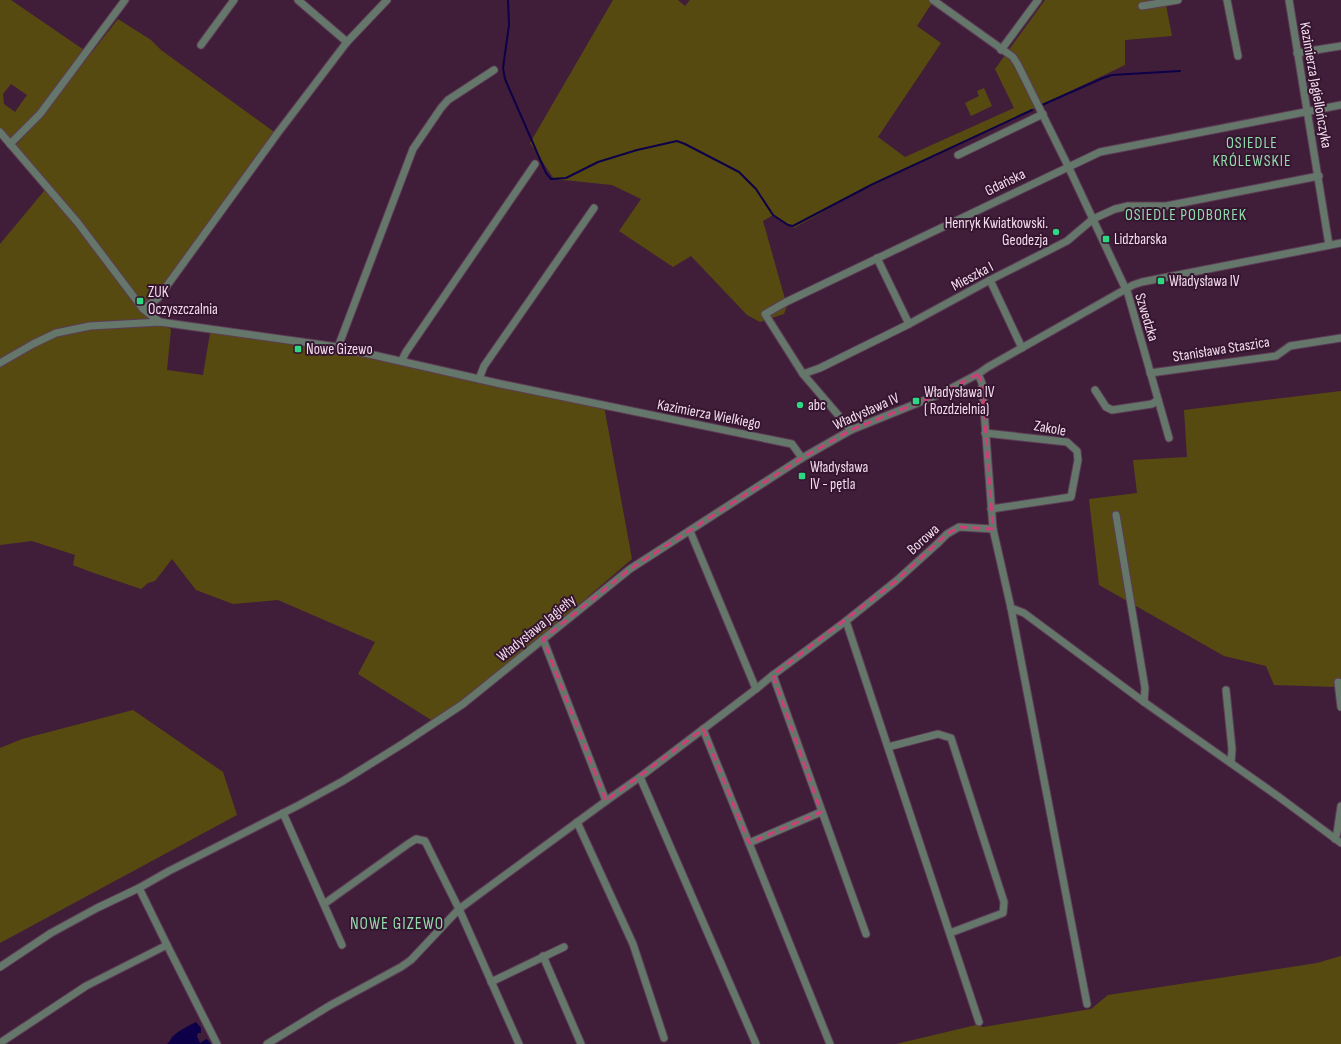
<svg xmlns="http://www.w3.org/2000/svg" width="1341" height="1044" font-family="'Sofia Sans Condensed',sans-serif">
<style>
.green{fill:#574a11;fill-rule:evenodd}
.water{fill:#0d0048}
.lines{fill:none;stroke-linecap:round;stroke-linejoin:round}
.stream{stroke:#0d0048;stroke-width:2}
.minor-casing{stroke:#5d3c56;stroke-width:9}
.minor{stroke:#64776a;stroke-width:7}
.marked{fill:none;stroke:#cc3f78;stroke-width:3;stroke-dasharray:8 5;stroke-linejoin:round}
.poi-dot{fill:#2ed883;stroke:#35152f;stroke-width:1.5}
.labels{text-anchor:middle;stroke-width:4;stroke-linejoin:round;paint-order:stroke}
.street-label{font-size:15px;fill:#f3dced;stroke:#35152f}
.poi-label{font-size:15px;fill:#f3dced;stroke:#35152f;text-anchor:start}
.neighbourhood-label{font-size:16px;letter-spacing:1px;fill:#92dcac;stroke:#35152f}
.quarter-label{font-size:17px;letter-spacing:1px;fill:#92dcac;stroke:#35152f}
</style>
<rect width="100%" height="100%" fill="#401e39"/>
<g class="green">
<path d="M 0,0 L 11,0 L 84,50 L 43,106 L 10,141 L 0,128 ZM 11,84 L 27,95 L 15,112 L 4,104 L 3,94 Z"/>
<path d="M 613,0 L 678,0 L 685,6 L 690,0 L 934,0 L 917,26 L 941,43 L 878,137 L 905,157 L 1014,108 L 995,69 L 1045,0 L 1165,0 L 1172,36 L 1125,40 L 1125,65 L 857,193 L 794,228 L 773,215 L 763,221 L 787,306 L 784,314 L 760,322 L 747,315 L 691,256 L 673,267 L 619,231 L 641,199 L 612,185 L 554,179 L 530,143 Z"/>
<path d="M 118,19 L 151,40 L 161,50 L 277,134 L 146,309 L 153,321 L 171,329 L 167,370 L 203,375 L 210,333 L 338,347 L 604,406 L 632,559 L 463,704 L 436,723 L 358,674 L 375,642 L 278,600 L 233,604 L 196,590 L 172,559 L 155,581 L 148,583 L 141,589 L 91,572 L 73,565 L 75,555 L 32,541 L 0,545 L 0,244 L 49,185 L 16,145 L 37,122 Z"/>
<path d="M 984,88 L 992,106 L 971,116 L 965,103 L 979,96 L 977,91 Z"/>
<path d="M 1341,391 L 1341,705 L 1335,687 L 1274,685 L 1266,666 L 1224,656 L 1099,585 L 1089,499 L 1137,493 L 1133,460 L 1187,457 L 1184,410 Z"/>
<path d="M 133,710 L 223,772 L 237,815 L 0,943 L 0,748 L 22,739 Z"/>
<path d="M 1341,956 L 1341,1044 L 896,1044 L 976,1025 L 983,1027 L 1091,1009 L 1108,995 L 1317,963 Z"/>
</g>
<path class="water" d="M 196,1022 L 201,1028 L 201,1033 L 198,1033 L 197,1036 L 200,1043 L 206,1039 L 208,1040 L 211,1044 L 167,1044 C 170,1042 170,1039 173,1036 C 180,1030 188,1026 196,1022 Z"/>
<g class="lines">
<g class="stream">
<path d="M 508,0 L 509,25 L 503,68 L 505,79 L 546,173 L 551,179 L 566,178 L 598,162 L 637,150 L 677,141 L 685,144 L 739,172 L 756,189 L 773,215 L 788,225 L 793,226 L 871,185 L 1032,110"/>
<path d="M 1042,105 L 1103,78 L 1112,75 L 1180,71"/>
</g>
<g class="minor-casing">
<g id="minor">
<path d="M 298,0 L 347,42"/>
<path d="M 933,0 L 1013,57 L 1018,65 L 1068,166 L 1128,294 L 1169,438"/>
<path d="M 1227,0 L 1238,56"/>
<path d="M 1289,0 L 1329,245"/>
<path d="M 1142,6 L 1178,0"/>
<path d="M 201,45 L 234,0"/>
<path d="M 1001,50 L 1038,0"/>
<path d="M 1297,53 L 1341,46"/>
<path d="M 0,132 L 78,223 L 143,309 L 160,322"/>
<path d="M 10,144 L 40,114 L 125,0"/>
<path d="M 958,155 L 1043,114"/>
<path d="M 877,258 L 909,324"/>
<path d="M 990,280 L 1022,348"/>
<path d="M 143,309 L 158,298 L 277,134 L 347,42 L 387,0"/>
<path d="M 338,347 L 413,149 L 441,108 L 448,100 L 494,70"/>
<path d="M 402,360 L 406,352 L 535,164"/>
<path d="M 0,363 L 33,344 L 56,333 L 90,326 L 160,322 L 338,347 L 501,384 L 792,444 L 802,458"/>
<path d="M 1150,373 L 1276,356 L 1290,346 L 1341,338"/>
<path d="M 803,374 L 765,314 L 786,302 L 1100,152 L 1341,105"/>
<path d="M 978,374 L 982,383 L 993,529 L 1011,608 L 1087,1004"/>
<path d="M 479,379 L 484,366 L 594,208"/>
<path d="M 1095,390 L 1106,407 L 1112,410 L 1152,404 L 1158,400"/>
<path d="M 851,430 L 803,374 L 820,368 L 909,324 L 990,280 L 1067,241 L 1093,219 L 1115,209 L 1128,206 L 1166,206 L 1319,176"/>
<path d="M 985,433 L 1067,442 L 1077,451 L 1078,460 L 1071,497 L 991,509"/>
<path d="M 1116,515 L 1145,688 L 1144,702"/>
<path d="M 690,531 L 756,689"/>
<path d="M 1011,608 L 1024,613 L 1144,702 L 1279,797 L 1341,843"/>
<path d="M 846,621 L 979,1022"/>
<path d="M 543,639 L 606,801"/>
<path d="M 773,675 L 866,934"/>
<path d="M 1341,683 L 1338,682 L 1341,707"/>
<path d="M 1226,690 L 1232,749 L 1231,763"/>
<path d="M 703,729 L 830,1044"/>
<path d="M 888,747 L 938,734 L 951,738 L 1004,902 L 1003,913 L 950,933"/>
<path d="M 640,777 L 756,1044"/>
<path d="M 283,813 L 342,945"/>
<path d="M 577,822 L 633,944 L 664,1038"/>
<path d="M 1335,839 L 1337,833 L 1341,806"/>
<path d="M 749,843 L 821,812"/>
<path d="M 324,904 L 408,844 L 416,839 L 425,841 L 459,909 L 519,1044"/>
<path d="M 167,945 L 217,1044"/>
<path d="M 543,956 L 581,1044"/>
<path d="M 0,967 L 51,933 L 97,908 L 139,888 L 169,871 L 299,805 L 343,781 L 404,743 L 463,704 L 630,569 L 802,458 L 851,430 L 940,394 L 978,374 L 988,367 L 1133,285 L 1142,282 L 1341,243"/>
<path d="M 491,982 L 564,947"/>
<path d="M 0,1043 L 86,986 L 167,945 L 139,888"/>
<path d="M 267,1044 L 329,1006 L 401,967 L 411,960 L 459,909 L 606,801 L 640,777 L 756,689 L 773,675 L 846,621 L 896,581 L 937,544 L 947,534 L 959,527 L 993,529"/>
</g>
</g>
<use href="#minor" class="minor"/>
</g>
<path class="marked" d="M 978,374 L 982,383 L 993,529 L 959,527 L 947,534 L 896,581 L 773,675 L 821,812 L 749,843 L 703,729 L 606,801 L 543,639 L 630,569 L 802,458 L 851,430 L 940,394 Z"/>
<g class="poi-dot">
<circle cx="1056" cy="232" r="4"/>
<rect x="1102" y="235" width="8" height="8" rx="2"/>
<rect x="1157" y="277" width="8" height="8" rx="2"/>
<rect x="136" y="297" width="8" height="8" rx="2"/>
<rect x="294" y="345" width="8" height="8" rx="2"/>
<rect x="912" y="397" width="8" height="8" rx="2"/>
<circle cx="800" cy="405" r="4"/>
<rect x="798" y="472" width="8" height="8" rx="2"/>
</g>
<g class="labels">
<g class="street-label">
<text transform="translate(1316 85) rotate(80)" y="5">Kazimierza Jagiellończyka</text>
<text transform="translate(1005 182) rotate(-26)" y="5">Gdańska</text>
<text transform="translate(972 276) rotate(-28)" y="5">Mieszka I</text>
<text transform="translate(1147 317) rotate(73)" y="5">Szwedzka</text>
<text transform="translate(1221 349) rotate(-9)" y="5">Stanisława Staszica</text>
<text transform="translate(866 411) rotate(-24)" y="5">Władysława IV</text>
<text transform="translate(709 414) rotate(11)" y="5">Kazimierza Wielkiego</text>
<text transform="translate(1050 428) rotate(10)" y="5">Zakole</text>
<text transform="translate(923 539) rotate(-42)" y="5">Borowa</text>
<text transform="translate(536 628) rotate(-39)" y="5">Władysława Jagiełły</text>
</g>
<g class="poi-label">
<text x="1048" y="228" text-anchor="end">Henryk Kwiatkowski.<tspan x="1048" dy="17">Geodezja</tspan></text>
<text x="1114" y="244">Lidzbarska</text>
<text x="1169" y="286">Władysława IV</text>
<text x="148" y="297">ZUK<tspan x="148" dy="17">Oczyszczalnia</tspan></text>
<text x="306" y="354">Nowe Gizewo</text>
<text x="924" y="397">Władysława IV<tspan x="924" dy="17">( Rozdzielnia)</tspan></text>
<text x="808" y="410">abc</text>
<text x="810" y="472">Władysława<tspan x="810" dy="17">IV - pętla</tspan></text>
</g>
<g class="neighbourhood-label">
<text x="1252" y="148">OSIEDLE<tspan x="1252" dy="18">KRÓLEWSKIE</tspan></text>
<text x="1186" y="220">OSIEDLE PODBOREK</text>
</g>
<g class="quarter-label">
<text x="397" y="929">NOWE GIZEWO</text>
</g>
</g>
</svg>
